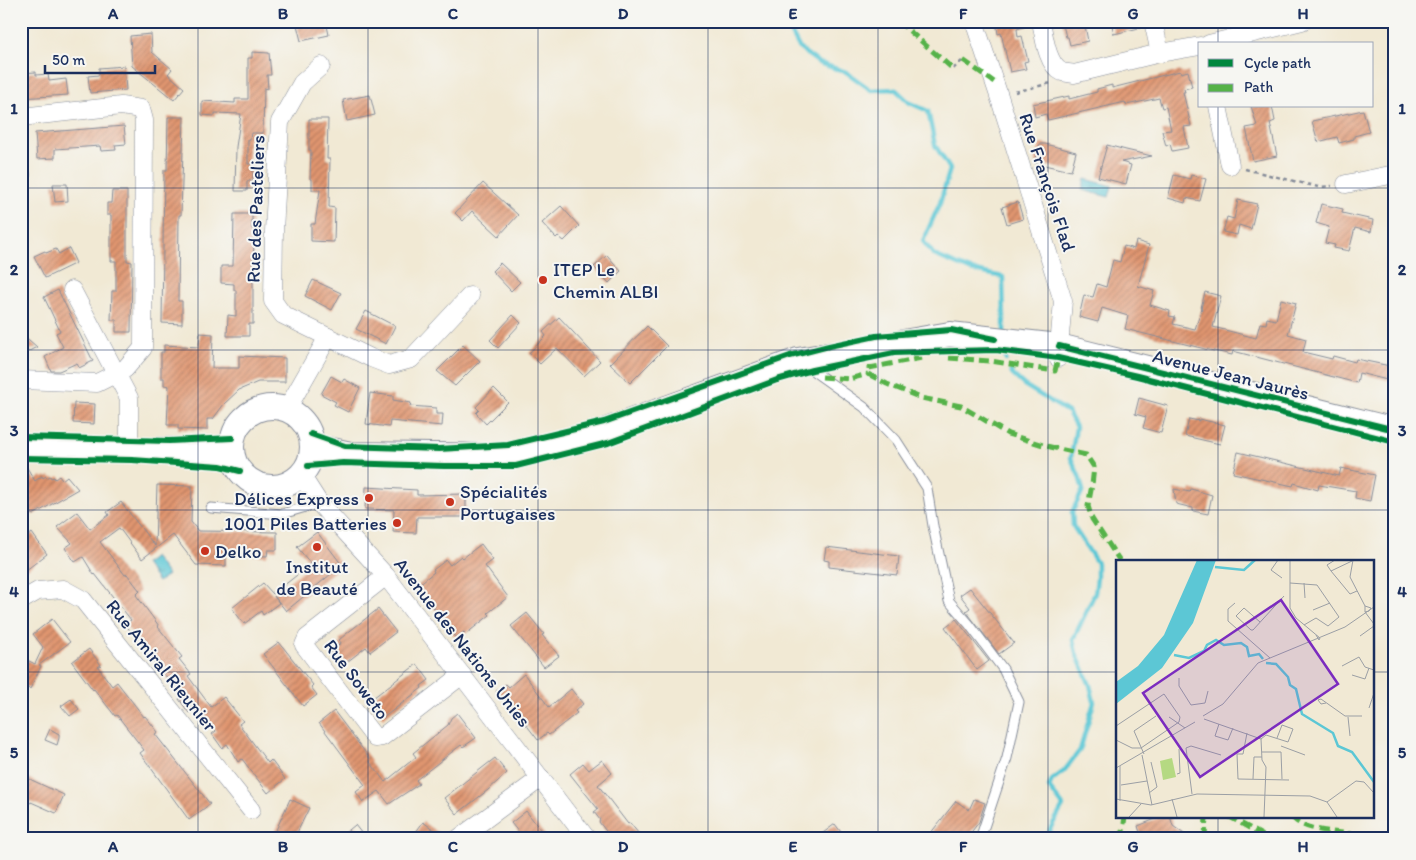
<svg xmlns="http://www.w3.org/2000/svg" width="1416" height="860" font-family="Itim,sans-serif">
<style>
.water{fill:url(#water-ripples);stroke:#3c7b9a}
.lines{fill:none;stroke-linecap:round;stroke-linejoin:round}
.stream{stroke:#5cc7d5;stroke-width:4.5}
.building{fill:url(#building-hatch)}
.service-casing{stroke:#868c99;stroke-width:11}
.minor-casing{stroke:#868c99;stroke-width:19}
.secondary-casing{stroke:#868c99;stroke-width:26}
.path{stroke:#868c99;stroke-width:2.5;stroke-dasharray:4 4;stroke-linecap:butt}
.service{stroke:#fff;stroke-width:9}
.minor{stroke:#fff;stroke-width:18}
.secondary{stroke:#fff;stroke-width:24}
.quiet{stroke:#55b248;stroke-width:5;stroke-dasharray:10 5;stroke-linecap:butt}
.cycleway-casing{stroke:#f6f6f2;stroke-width:9}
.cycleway{stroke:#00873e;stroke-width:6}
.grid{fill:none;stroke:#1b2f5e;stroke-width:1;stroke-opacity:0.55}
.poi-dot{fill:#c8321e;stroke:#f6f6f2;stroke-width:2}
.labels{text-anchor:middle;stroke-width:4;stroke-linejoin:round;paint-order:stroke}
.street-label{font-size:19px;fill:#1b2f5e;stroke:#f6f6f2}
.poi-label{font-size:19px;fill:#1b2f5e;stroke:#f6f6f2;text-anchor:start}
.inset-river{fill:none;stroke:#5cc7d5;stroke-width:2.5}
.inset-road{fill:none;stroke:#9b9fa5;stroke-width:1}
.view{fill:#7b2cbf;fill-opacity:0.15;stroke:#7b2cbf;stroke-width:2.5}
.inset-edge{fill:none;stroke:#1b2f5e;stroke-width:2.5}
.neatline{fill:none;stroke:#1b2f5e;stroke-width:2}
.grid-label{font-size:16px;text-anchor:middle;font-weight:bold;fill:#1b2f5e}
</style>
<defs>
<pattern id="water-ripples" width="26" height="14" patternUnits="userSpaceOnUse" patternTransform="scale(1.25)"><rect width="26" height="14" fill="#5cc7d5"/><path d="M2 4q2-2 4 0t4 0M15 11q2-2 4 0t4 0" fill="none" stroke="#4ba2b0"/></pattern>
<pattern id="building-hatch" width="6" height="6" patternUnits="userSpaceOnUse" patternTransform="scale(1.25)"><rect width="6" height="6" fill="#e0956f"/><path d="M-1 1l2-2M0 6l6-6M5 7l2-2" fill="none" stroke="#b57a5e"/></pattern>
</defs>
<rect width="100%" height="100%" fill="#f6f6f2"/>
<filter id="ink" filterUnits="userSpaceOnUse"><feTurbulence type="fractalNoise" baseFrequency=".02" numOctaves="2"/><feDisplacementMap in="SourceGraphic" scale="10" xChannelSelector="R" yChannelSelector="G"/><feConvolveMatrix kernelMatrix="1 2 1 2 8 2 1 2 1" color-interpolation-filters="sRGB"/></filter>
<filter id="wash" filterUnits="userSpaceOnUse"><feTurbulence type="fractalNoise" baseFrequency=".0096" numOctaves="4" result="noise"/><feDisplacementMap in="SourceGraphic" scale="20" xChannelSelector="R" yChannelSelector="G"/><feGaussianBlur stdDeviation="1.12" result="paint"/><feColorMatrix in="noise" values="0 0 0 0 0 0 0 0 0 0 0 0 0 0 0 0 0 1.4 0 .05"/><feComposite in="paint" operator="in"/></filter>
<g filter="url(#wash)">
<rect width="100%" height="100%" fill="#f1e9d4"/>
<g class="water">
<path d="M 1085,179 L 1112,186 L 1109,197 L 1082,190 Z"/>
<path d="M 154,557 L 168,575 L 158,582 L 145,564 Z"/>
</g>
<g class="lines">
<g class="stream">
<path d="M 788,21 L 791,32 L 800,49 L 819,63 L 846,72 L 871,90 L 895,89 L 910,103 L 928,111 L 935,145 L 950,169 L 940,203 L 923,241 L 934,255 L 970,270 L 1003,277 L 1004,318 L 1004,333"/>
<path d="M 1003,346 L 1006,360"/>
<path d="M 1011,371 L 1012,374 L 1024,385 L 1068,412 L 1076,427 L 1071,458 L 1079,476 L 1083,490 L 1072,512 L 1073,526 L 1097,563 L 1097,578 L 1095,593 L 1073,640 L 1076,653 L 1090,685 L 1094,702 L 1080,750 L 1064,771 L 1052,780 L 1049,787 L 1063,806 L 1050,829 L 1049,839"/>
</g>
</g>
<g id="blocks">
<g class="building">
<path d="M 296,21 L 326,21 L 329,35 L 301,41 Z"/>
<path d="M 996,21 L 1030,21 L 1030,25 L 1017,29 L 1018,37 L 1022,36 L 1028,61 L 1024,62 L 1026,69 L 1010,72 L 1001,33 L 998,34 Z"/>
<path d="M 1062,21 L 1084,21 L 1088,41 L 1070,45 L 1068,37 L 1066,37 Z"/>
<path d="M 1111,21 L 1143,21 L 1143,27 L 1114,34 Z"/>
<path d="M 151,34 L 152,52 L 172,69 L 168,74 L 184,88 L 174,100 L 132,66 L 130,36 Z"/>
<path d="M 252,52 L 269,53 L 271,75 L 267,75 L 268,89 L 264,88 L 263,133 L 251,133 L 250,139 L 248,139 L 248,164 L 253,164 L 253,181 L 247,181 L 247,191 L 235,191 L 236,147 L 241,114 L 215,113 L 215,116 L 202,115 L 202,101 L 235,103 L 235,99 L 248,99 L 248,58 L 252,58 Z"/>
<path d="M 124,66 L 126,90 L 90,93 L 88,76 L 99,75 L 99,68 Z"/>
<path d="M 1180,71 L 1181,73 L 1188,71 L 1192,87 L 1184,89 L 1185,92 L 1183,92 L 1191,126 L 1184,127 L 1188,148 L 1172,151 L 1170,144 L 1166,146 L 1162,131 L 1171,130 L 1166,107 L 1162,108 L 1159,98 L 1126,105 L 1125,102 L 1048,120 L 1046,114 L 1035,117 L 1033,104 L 1069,96 L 1069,99 L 1097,92 L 1097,89 L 1112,85 L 1112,88 Z"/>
<path d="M 36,72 L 36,75 L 48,74 L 49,81 L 66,79 L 68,95 L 21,98 L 21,73 Z"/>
<path d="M 370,95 L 375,115 L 347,121 L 343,100 Z"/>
<path d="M 1251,106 L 1272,106 L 1275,121 L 1270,123 L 1277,156 L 1253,161 L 1246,128 L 1257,126 Z"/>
<path d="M 1363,110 L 1369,132 L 1354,136 L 1354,139 L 1339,143 L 1337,137 L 1318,142 L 1312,121 Z"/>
<path d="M 168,117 L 184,117 L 181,215 L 179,215 L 178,301 L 182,301 L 182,324 L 162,323 L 164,170 L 167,170 Z"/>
<path d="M 309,119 L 328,119 L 327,159 L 330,159 L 329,207 L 335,208 L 334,242 L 311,241 L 311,224 L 315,224 L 320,190 L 312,190 L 312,179 L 310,179 L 311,150 L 309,150 Z"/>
<path d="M 124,126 L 126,144 L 115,145 L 116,150 L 101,151 L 100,146 L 55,149 L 55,158 L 37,159 L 35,133 Z"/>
<path d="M 1040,144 L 1045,144 L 1076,152 L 1071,171 L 1035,163 Z"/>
<path d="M 1107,145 L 1126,150 L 1152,156 L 1121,162 L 1131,165 L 1126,184 L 1098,177 Z"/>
<path d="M 1174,175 L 1190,179 L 1191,175 L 1206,179 L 1200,201 L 1186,198 L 1185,203 L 1168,198 Z"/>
<path d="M 483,183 L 518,215 L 499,236 L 472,211 L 463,221 L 455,213 Z"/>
<path d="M 53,184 L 67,184 L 68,201 L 55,202 Z"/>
<path d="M 112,191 L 127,191 L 127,261 L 132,262 L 131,332 L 116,332 L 116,320 L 111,320 L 112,291 L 116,291 L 116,261 L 111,261 L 111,215 L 107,215 L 107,203 L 111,203 Z"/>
<path d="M 1238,200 L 1257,204 L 1251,229 L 1239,225 L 1237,235 L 1223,232 L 1227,217 L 1234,219 Z"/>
<path d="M 1018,202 L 1023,219 L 1007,224 L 1002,207 Z"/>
<path d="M 1321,204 L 1343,209 L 1342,213 L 1373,220 L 1371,232 L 1355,228 L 1349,251 L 1334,248 L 1335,245 L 1325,243 L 1329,227 L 1316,223 Z"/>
<path d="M 561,206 L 579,226 L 564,241 L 558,236 L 556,238 L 542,223 Z"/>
<path d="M 234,214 L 252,214 L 252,229 L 257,229 L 257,245 L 254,245 L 252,278 L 253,278 L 253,324 L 249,324 L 249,336 L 227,336 L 228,315 L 236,316 L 236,290 L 234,290 L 234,284 L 221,283 L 221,266 L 233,266 Z"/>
<path d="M 1136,241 L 1149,245 L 1138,286 L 1154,291 L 1150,305 L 1170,311 L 1169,316 L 1175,317 L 1173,324 L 1195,329 L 1202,308 L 1201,308 L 1205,292 L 1221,296 L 1213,327 L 1256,338 L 1260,323 L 1266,324 L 1267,318 L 1276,320 L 1281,299 L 1296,303 L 1288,334 L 1306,339 L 1303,352 L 1332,359 L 1333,356 L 1355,362 L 1356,359 L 1395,367 L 1395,382 L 1359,373 L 1357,383 L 1233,351 L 1232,355 L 1205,349 L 1125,329 L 1128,316 L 1102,308 L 1098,322 L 1079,317 L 1084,295 L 1093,297 L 1097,284 L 1106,287 L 1113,260 L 1120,262 L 1124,246 L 1134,249 Z"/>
<path d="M 69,248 L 76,263 L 45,278 L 34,256 L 45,251 L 46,253 L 56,249 L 59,254 Z"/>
<path d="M 607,255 L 621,271 L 609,283 L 594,267 Z"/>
<path d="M 500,263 L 520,282 L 511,291 L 492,271 Z"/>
<path d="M 313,280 L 341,293 L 332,310 L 305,296 Z"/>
<path d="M 58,290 L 93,361 L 79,368 L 77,363 L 59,371 L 51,371 L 45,357 L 63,347 L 56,333 L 60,331 L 44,297 Z"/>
<path d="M 366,311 L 395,326 L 386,344 L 356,329 Z"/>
<path d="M 513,315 L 521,323 L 498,348 L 490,340 Z"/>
<path d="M 559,317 L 600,361 L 584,376 L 557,348 L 540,364 L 529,353 L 546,336 L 543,332 Z"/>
<path d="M 647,326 L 667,346 L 630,383 L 610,364 Z"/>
<path d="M 21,333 L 37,347 L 21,355 Z"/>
<path d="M 200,333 L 213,334 L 212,368 L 239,368 L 239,356 L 285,358 L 285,382 L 258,382 L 239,390 L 224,404 L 213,419 L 207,419 L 207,430 L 178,429 L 178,425 L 167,425 L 169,386 L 164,385 L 164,378 L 161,378 L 161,352 L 164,352 L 164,345 L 199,347 Z"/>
<path d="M 463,345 L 480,361 L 455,386 L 437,371 Z"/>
<path d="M 331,376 L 342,382 L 344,379 L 360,388 L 348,412 L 334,405 L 336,402 L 321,394 Z"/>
<path d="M 494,388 L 508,402 L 486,424 L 476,413 L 479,410 L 476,407 Z"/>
<path d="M 370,393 L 393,396 L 393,400 L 411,403 L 410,406 L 436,408 L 436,414 L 443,414 L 442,426 L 390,421 L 389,427 L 366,424 Z"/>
<path d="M 1139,398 L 1168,406 L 1161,433 L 1143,428 L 1146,417 L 1135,414 Z"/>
<path d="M 74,403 L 95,404 L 94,424 L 73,423 Z"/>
<path d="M 1189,419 L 1199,421 L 1199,419 L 1225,425 L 1220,444 L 1185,436 Z"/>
<path d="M 1238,452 L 1339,476 L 1341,468 L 1375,475 L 1370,501 L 1355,498 L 1356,491 L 1319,485 L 1318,490 L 1294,483 L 1293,486 L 1233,473 Z"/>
<path d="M 21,461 L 23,461 L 35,481 L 42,476 L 43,478 L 46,476 L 47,478 L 50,476 L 51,478 L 54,477 L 55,479 L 59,476 L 62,480 L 67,476 L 78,489 L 33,515 L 21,496 Z"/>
<path d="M 157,485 L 192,486 L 191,522 L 198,531 L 277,532 L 277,550 L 268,550 L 267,556 L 226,554 L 226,566 L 196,565 L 173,535 L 142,559 L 119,528 L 100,542 L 125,575 L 127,574 L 140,591 L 136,595 L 159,626 L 158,627 L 182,657 L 179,659 L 191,674 L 188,676 L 211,707 L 224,697 L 243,721 L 239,724 L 268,763 L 271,760 L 285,779 L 268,793 L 242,759 L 238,762 L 227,744 L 222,748 L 212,734 L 216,731 L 194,708 L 189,713 L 179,699 L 182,697 L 125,624 L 131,620 L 95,574 L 94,575 L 83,557 L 75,562 L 65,548 L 72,543 L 57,527 L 77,512 L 90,529 L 109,515 L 107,512 L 121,502 L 155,546 Z"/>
<path d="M 366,487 L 417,490 L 417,495 L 466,494 L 466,517 L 417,517 L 416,533 L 393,532 L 394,510 L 365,509 Z"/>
<path d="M 1174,489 L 1190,492 L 1191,489 L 1212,495 L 1208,514 L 1193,511 L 1193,508 L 1176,504 Z"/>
<path d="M 317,532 L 342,565 L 286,611 L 274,596 L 279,603 L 263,615 L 261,611 L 244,624 L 232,608 L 263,583 L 273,594 L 311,564 L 297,547 Z"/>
<path d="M 32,533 L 47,554 L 21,574 L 21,541 Z"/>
<path d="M 481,544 L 493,560 L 485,566 L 508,597 L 488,613 L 490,615 L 466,634 L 464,632 L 456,638 L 444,623 L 445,622 L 417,586 L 434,572 L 433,570 L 446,560 L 450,565 L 461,556 L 463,558 Z"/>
<path d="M 826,547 L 899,556 L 897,575 L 829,567 L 829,561 L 824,560 Z"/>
<path d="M 970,588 L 1014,643 L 999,654 L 966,611 L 970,608 L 960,595 Z"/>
<path d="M 378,609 L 396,632 L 370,652 L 366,647 L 342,666 L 330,651 L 341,643 L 339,640 L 346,634 Z"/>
<path d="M 527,613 L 544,634 L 542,635 L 559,656 L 544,667 L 511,626 Z"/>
<path d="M 52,619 L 70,642 L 39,665 L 41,666 L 30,689 L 21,685 L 21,657 L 35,664 L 43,647 L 33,634 Z"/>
<path d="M 956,619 L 989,661 L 977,670 L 945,627 Z"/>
<path d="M 279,642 L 313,685 L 311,687 L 317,695 L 303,706 L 263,654 Z"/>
<path d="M 89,649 L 101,665 L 98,667 L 112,686 L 117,682 L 144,717 L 145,716 L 158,732 L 155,734 L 210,804 L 189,820 L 140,753 L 144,750 L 117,715 L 115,716 L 94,689 L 93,690 L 72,662 Z"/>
<path d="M 417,664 L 429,680 L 421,686 L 422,688 L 383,718 L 369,701 Z"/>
<path d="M 524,674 L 549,707 L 571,689 L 583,704 L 575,711 L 577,713 L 549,735 L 547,733 L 538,740 L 515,710 L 513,711 L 496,691 L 506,684 L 509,687 Z"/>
<path d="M 71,699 L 79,709 L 70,716 L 61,706 Z"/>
<path d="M 334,711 L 371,760 L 370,762 L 385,782 L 416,757 L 413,753 L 448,725 L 451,718 L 457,713 L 476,738 L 463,747 L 461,745 L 416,780 L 419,784 L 389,804 L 379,791 L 363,802 L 356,792 L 365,785 L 319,723 Z"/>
<path d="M 50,729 L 59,734 L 59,738 L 57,745 L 45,740 Z"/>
<path d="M 495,758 L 507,773 L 488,790 L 457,814 L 444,798 Z"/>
<path d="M 602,760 L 612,773 L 598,785 L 628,824 L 630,823 L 643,839 L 612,839 L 599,822 L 600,820 L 594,812 L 598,809 L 570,774 L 583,763 L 589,770 Z"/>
<path d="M 21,775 L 64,795 L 56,813 L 31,802 L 31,803 L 21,799 Z"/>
<path d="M 290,799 L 309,808 L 294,839 L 272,839 Z"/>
<path d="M 974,799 L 985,803 L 979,822 L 966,839 L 926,839 L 956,801 L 969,810 Z"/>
<path d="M 526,811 L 548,839 L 524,839 L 511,823 Z"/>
<path d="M 1163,816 L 1170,816 L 1173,826 L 1191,839 L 1142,839 L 1138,826 Z"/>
<path d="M 423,822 L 447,839 L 411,839 Z"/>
<path d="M 835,824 L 846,839 L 815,839 Z"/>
<path d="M 355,825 L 366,839 L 338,839 Z"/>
</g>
</g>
</g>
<g filter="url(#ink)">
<use href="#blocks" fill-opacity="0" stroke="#868c99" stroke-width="1"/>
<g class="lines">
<g class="service-casing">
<g id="service">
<path d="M 802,363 L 864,407 L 896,440 L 927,488 L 933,526 L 949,601 L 969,624 L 1003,669 L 1019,702 L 1007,758 L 980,839"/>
<path d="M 211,508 L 282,514 L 319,503"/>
</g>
</g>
<g class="minor-casing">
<g id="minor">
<path d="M 974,21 L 999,96 L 1063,301 L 1058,358"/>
<path d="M 1041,21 C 1044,36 1047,65 1062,72 C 1065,73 1070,73 1074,74 L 1160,53 L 1200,46"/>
<path d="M 1153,21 L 1160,53"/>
<path d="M 1209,44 L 1302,21"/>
<path d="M 321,66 L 302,83 L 280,122 L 274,231 L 273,301 L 283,315 L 371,358 L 389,365 L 411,359 L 470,296"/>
<path d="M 1218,106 L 1230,165"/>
<path d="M 21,117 L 121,106 L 141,109 L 144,120 L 143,348 L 125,369 L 97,383 L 21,380"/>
<path d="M 21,173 L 21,176"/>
<path d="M 1346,184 L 1395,174"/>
<path d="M 72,290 L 129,398 L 129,448"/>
<path d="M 287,409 L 328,337"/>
<path d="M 301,475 L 319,503 L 386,576 L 587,839"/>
<path d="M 386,576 L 307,638 L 304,645 L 375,738 L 382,737 L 462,675"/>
<path d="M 21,602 L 22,600 L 38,591 L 63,589 L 83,600 L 251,810"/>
<path d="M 458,839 L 541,778"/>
</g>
</g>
<g class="secondary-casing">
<g id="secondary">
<circle cx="272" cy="447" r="40"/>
<path d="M 313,446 L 351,454 L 512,456 L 590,436 L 798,360 L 950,334 L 1059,346 L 1395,430"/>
<path d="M 21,447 L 189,450 L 232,452"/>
</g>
</g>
<g class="path">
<path d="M 953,69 L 963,60"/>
<path d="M 1015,92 L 1051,83"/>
<path d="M 1245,169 L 1318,187 L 1332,186"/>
</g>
<use href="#service" class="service"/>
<use href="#minor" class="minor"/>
<use href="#secondary" class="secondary"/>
<g class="quiet">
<path d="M 898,21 L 953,69"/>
<path d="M 963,60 L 994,82"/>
<path d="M 922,358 L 869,368 L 868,374 L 887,384 L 921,398 L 961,406 L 1008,434 L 1046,446 L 1086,455 L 1094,467 L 1092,485 L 1088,506 L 1092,519 L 1120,561"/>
<path d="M 949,358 L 990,361 L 1055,371 L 1058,358"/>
<path d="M 822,377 L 849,379 L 868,374"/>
<path d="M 1228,816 L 1269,839"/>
<path d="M 1292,816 C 1298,830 1336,832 1351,834 L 1356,839"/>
<path d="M 1122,839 L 1125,816"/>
<path d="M 1205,839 L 1206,816"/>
</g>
<g class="cycleway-casing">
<g id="cycleway">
<path d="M 1059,346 L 1395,430"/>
<path d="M 311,434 L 345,446 L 439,449 L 508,445 L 604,422 L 790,356 L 829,346 L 876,336 L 951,330 L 995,339"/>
<path d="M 21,437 L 169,441 L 232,438"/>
<path d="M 21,458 L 132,460 L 220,466 L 240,471"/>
<path d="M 308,466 L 343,463 L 444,466 L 516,466 L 608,443 L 777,380 L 812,370 L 894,353 L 955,351 L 996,350 L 1058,358 L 1137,376 L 1395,442"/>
</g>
</g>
<use href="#cycleway" class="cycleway"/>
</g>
</g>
<path class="grid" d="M 198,21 L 198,839M 368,21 L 368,839M 538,21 L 538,839M 708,21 L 708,839M 878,21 L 878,839M 1048,21 L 1048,839M 1218,21 L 1218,44M 1218,106 L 1218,561M 21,188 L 1395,188M 21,350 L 1395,350M 21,510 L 1395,510M 21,672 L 1117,672M 1372,672 L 1395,672M 1218,816 L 1218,839"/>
<g class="poi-dot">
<circle cx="543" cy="280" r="5"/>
<circle cx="369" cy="498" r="5"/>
<circle cx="450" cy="502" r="5"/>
<circle cx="397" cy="523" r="5"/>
<circle cx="317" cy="547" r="5"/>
<circle cx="205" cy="551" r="5"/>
</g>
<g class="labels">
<g class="street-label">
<text transform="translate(1048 182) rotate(72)" y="7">Rue François Flad</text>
<text transform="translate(255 209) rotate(-88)" y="7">Rue des Pasteliers</text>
<text transform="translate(1231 374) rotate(14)" y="7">Avenue Jean Jaurès</text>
<text transform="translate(463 642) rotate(52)" y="7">Avenue des Nations Unies</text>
<text transform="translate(162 665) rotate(51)" y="7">Rue Amiral Rieunier</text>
<text transform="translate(357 679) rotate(53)" y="7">Rue Soweto</text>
</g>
<g class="poi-label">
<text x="553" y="276">ITEP Le<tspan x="553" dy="22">Chemin ALBI</tspan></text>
<text x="460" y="498">Spécialités<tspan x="460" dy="22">Portugaises</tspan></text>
<text x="359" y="505" text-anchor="end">Délices Express</text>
<text x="387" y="530" text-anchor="end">1001 Piles Batteries</text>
<text x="215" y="558">Delko</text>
<text x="317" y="573" text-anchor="middle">Institut<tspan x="317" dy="22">de Beauté</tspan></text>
</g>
</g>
<g transform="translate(1116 560)">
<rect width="258" height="258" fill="#f1e9d4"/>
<path d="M 56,198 L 60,217 L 47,220 L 44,201 Z" fill="#b5d982"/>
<path d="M 81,0 L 100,0 L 77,63 L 46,108 L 0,144 L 0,122 L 22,106 L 48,75 Z" fill="#5cc7d5"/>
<path class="inset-river" d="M 99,7 L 128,10 L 139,0M 58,95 L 73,98 L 88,91 L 91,85 L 100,80 L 108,85 L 125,83 L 131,87 L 133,96 L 143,94 L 147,99M 150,103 L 160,104 L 172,117 L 174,125 L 180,129 L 186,154 L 217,173 L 222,186 L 236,192 L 258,222"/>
<path class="inset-road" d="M 162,0 L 155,10 L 166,18M 174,0 L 174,48 L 180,58 L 204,78 L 203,80 L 200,75M 219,0 L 211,5 L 215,11 L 236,1M 237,0 L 234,17 L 249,46M 215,11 L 234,34 L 241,31M 174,23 L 201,25 L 223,57 L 212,66 L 200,58 L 188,65M 188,23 L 189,38M 119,43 L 112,49 L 112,61 L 154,98M 249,46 L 255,48 L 253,51 L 249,52 ZM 197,50 L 214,43M 249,52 L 258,64M 144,62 L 128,48 L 120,56 L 135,70 L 137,70 L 168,36M 244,76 L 258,66M 226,106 L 243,97 L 249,107 L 258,110M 236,115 L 249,119 L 253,108M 63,118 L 63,126 L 75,145 L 89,143 L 92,131M 210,143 L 205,144 L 202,140 L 205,139 L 229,156 L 246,156M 253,148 L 258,133M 87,156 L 107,144 L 142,103 L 229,67 L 258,47M 53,157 L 69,168M 232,157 L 234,176M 88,159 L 145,179M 103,164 L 99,176 L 112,180 L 117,168M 0,166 L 48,134 L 64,157 L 63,162M 131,173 L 127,194 L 121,194 L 122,219 L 173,220M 145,179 L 146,200 L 150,207 L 148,257M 145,179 L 150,175 L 172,182 L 177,169 L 166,165 L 161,178M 0,180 L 16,188 L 25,188M 165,186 L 189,195M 25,188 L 63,162M 146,192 L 165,192 L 166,219M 28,194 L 18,171 L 40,156M 26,195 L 36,245M 4,206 L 4,241M 0,208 L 79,162M 61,214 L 64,213 L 63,189M 137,219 L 138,197 L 146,197M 5,225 L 31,221M 33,233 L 41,227 L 35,202M 76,234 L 70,188 L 75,186 L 105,195M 0,239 L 35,245 L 81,234 L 194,236 L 211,242 L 221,257M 56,239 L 61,257M 211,242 L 240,221 L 248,222 L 258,233M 13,257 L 25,244"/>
<path class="view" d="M 165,40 L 222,124 L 84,217 L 27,133 Z"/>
<rect width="258" height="258" class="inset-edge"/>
</g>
<rect width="1416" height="860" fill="none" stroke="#f6f6f2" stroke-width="55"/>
<rect x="1198" y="42" width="175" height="65" fill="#f6f6f2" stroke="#9ea6b7"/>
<rect x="1208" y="59" width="25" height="8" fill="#00873e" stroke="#9ea6b7"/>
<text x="1244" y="68" font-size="15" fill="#1b2f5e">Cycle path</text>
<rect x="1208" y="84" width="25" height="8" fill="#55b248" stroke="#9ea6b7"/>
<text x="1244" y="92" font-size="15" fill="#1b2f5e">Path</text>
<path d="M45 65v8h110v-8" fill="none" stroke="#1b2f5e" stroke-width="2.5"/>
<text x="52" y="65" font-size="15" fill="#1b2f5e" stroke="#f6f6f2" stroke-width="4" paint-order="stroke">50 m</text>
<rect x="28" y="28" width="1360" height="804" class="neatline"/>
<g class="grid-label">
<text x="113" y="19">A</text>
<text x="283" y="19">B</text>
<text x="453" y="19">C</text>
<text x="623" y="19">D</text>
<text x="793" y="19">E</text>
<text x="963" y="19">F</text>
<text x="1133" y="19">G</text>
<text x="1303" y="19">H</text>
<text x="14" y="114">1</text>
<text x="1402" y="114">1</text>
<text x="14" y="275">2</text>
<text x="1402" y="275">2</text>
<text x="14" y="436">3</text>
<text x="1402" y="436">3</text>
<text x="14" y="597">4</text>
<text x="1402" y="597">4</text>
<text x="14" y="758">5</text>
<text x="1402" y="758">5</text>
<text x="113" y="852">A</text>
<text x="283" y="852">B</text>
<text x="453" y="852">C</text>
<text x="623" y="852">D</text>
<text x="793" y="852">E</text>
<text x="963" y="852">F</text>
<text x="1133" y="852">G</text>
<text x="1303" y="852">H</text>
</g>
</svg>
